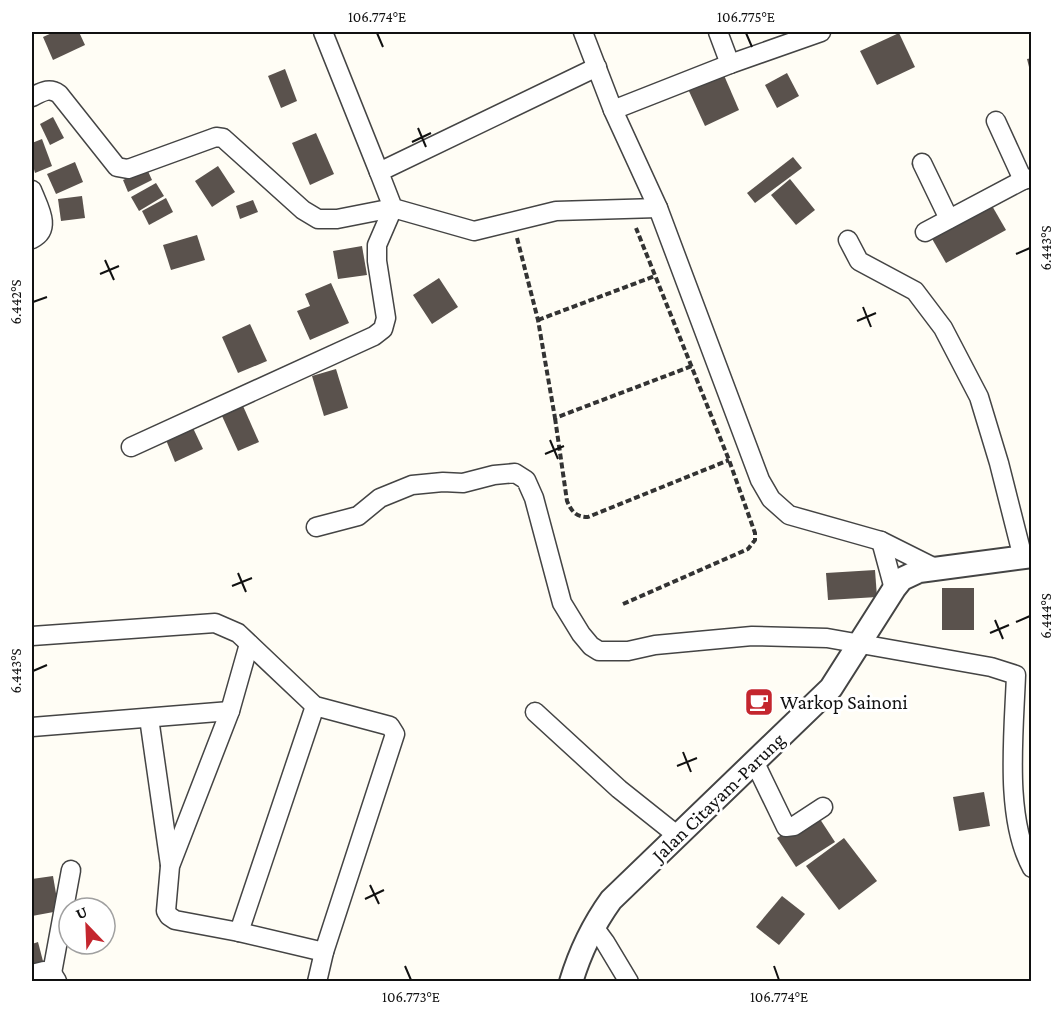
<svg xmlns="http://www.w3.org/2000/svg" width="1063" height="1013" font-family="'Crimson Pro',serif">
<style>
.building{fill:#5a524d}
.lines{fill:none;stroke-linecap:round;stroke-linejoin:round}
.minor-casing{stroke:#444;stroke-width:21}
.tertiary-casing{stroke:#444;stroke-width:26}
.path{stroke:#333;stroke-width:4;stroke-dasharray:6 3;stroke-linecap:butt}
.minor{stroke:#fff;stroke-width:18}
.tertiary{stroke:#fff;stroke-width:22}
.ticks{fill:none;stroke:#111;stroke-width:2}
.labels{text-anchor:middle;stroke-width:6;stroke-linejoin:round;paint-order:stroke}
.poi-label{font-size:20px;fill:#111;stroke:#fff;text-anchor:start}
.street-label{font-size:20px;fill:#111;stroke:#fff}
.neatline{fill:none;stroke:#111;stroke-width:2}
.ticks-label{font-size:15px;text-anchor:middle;fill:#111}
</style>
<rect width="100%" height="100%" fill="#fffdf5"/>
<g class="building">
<path d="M 54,32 L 79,32 L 85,45 L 53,60 L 43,37 Z"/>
<path d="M 899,33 L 915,67 L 877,85 L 860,51 Z"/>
<path d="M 1032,58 L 1032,75 L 1031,75 L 1027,59 Z"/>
<path d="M 285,69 L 297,101 L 281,108 L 268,76 Z"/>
<path d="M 723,73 L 739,110 L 705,126 L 688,89 Z"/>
<path d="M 787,73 L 799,96 L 777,108 L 765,85 Z"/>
<path d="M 53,117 L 64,138 L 50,145 L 40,124 Z"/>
<path d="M 316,133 L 334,174 L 310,185 L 292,143 Z"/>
<path d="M 42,139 L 52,166 L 35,173 L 32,162 L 32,143 Z"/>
<path d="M 793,157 L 802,168 L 755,203 L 747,193 Z"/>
<path d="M 75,162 L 83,182 L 56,194 L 47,174 Z"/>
<path d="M 218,166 L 235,192 L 212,207 L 195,181 Z"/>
<path d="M 147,169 L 152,180 L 128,192 L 123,180 Z"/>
<path d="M 790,179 L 815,210 L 796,225 L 771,195 Z"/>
<path d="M 156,183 L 164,196 L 139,211 L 131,197 Z"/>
<path d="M 82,196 L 85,218 L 61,221 L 58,199 Z"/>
<path d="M 166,198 L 173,212 L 149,225 L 142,211 Z"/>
<path d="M 253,200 L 258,212 L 240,219 L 236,206 Z"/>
<path d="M 991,204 L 1006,230 L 946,263 L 931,237 Z"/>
<path d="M 197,235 L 205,260 L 171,270 L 163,245 Z"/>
<path d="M 362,246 L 367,275 L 338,279 L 333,251 Z"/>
<path d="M 439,278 L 458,307 L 432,324 L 413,295 Z"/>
<path d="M 331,283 L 349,323 L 310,340 L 297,311 L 310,306 L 305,294 Z"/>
<path d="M 250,324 L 267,361 L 238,373 L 222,337 Z"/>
<path d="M 336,369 L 348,408 L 324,416 L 312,376 Z"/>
<path d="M 243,406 L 259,442 L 238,451 L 222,416 Z"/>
<path d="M 193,428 L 203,449 L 175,462 L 166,440 Z"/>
<path d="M 875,570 L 877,597 L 828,600 L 826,573 Z"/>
<rect x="942" y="588" width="32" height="42"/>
<path d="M 984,792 L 990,826 L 959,831 L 953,797 Z"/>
<path d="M 816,813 L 835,842 L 796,867 L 777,838 Z"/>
<path d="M 844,838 L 877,881 L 839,910 L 806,866 Z"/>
<path d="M 53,876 L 59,911 L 32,916 L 32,879 Z"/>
<path d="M 782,896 L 805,914 L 779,945 L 756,927 Z"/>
<path d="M 38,942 L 44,965 L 32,969 L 32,944 Z"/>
</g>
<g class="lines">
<g class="minor-casing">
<g id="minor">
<path d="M 323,32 L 379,172"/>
<path d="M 583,32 L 613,110 L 658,208 L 760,480 L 771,499 L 789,515 L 881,541 L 935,568"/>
<path d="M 718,32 L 730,64"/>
<path d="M 597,67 L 379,172 L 393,208 L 474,231 L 556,211 L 658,208"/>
<path d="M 32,97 C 42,92 49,87 59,94 L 117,167 L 128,169 L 216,137 L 223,138 L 303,210 L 318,219 L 337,219 L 393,208"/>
<path d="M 613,110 L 730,64 L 821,32"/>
<path d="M 996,121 L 1023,180"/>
<path d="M 922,163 L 949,219"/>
<path d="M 32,190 C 38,206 53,229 32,239"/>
<path d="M 925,232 L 1023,180 L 1032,178"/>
<path d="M 848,240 L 859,261 L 915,291 L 943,328 L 979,397 L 999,463 L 1023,558"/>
<path d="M 131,447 L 374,336 L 383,329 L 386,318 L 377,261 L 377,245 L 393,208"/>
<path d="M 316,527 L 358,516 L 380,498 L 412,485 L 443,482 L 463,483 L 494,475 L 515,473 L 526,480 L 534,498 L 562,603 L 581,634 L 591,646 L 599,651 L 628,651 L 655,645 L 752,636 L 827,638 L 991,667 L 1016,675 C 1014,732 1004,818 1032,868"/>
<path d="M 881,541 L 894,589"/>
<path d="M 32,636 L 215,623 L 238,633 L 315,706 L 390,726 L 395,734 L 324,952 L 317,982"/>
<path d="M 249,644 L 230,711 L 170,866 L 166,911 L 169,916 L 175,920 L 239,932 L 324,952"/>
<path d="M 535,712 L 619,789 L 678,836"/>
<path d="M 149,718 L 170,865"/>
<path d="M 32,727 L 230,711"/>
<path d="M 755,763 L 786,827 L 794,826 L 823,807"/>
<path d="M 594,927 L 605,942 L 629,982"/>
<path d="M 239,932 L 315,706"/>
<path d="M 52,973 L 71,870"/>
<path d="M 32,974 L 44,971 L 52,973 L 57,981"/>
</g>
</g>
<g class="tertiary-casing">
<path id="tertiary" d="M 571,982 C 580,952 593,925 611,900 L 831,688 L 894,589 L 902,579 L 919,571 L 1032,556"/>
</g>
<g class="path">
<path d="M 517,238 L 538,320 L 555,418 L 692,366"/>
<path d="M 538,320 L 655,276"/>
<path d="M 555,418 L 567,501 C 572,512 576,517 588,517 L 729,460"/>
<path d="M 623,604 L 748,549 L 755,540 L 755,533 L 729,460 L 636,228"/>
</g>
<use href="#minor" class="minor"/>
<use href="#tertiary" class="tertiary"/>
</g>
<path class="ticks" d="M 377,33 L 383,47M 746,33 L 752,47M 418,128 L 426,147M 412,142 L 431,133M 1016,254 L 1030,248M 105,260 L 114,280M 100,274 L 119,266M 33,302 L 47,297M 863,307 L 871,327M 857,321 L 876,313M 550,440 L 558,459M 545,454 L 564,446M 238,573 L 246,592M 232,586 L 252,578M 995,620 L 1003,639M 1016,622 L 1030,616M 990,633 L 1009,625M 33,671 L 47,665M 683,752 L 691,772M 677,766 L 697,758M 370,885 L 379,904M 365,899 L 384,890M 405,966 L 411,980M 774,966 L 779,980"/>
<defs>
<g id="cafe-square" transform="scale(1.5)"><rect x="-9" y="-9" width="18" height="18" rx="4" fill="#c4262e" stroke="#fff"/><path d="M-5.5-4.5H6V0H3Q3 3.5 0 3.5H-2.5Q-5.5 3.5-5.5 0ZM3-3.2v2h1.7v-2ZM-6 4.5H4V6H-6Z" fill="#fff"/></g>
</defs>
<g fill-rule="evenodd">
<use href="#cafe-square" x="759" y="702"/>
</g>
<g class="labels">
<g class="poi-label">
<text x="780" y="709">Warkop Sainoni</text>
</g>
<g class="street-label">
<text transform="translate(718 797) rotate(-44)" y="7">Jalan Citayam-Parung</text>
</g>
</g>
<rect width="1063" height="1013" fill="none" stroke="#ffffff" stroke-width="66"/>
<g transform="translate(87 926) rotate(337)"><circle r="28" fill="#ffffff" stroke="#a0a0a0" stroke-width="1.5"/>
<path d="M0-4.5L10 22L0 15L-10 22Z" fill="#c4262e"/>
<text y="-9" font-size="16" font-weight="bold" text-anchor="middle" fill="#111111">U</text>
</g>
<rect x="33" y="33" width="997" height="947" class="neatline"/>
<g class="ticks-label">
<text x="377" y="22">106.774°E</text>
<text x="746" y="22">106.775°E</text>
<text transform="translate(1046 248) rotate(-90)" y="5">6.443°S</text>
<text transform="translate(16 302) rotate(-90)" y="5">6.442°S</text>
<text transform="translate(1046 616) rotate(-90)" y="5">6.444°S</text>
<text transform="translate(16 671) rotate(-90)" y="5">6.443°S</text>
<text x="411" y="1002">106.773°E</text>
<text x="779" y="1002">106.774°E</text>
</g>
</svg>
